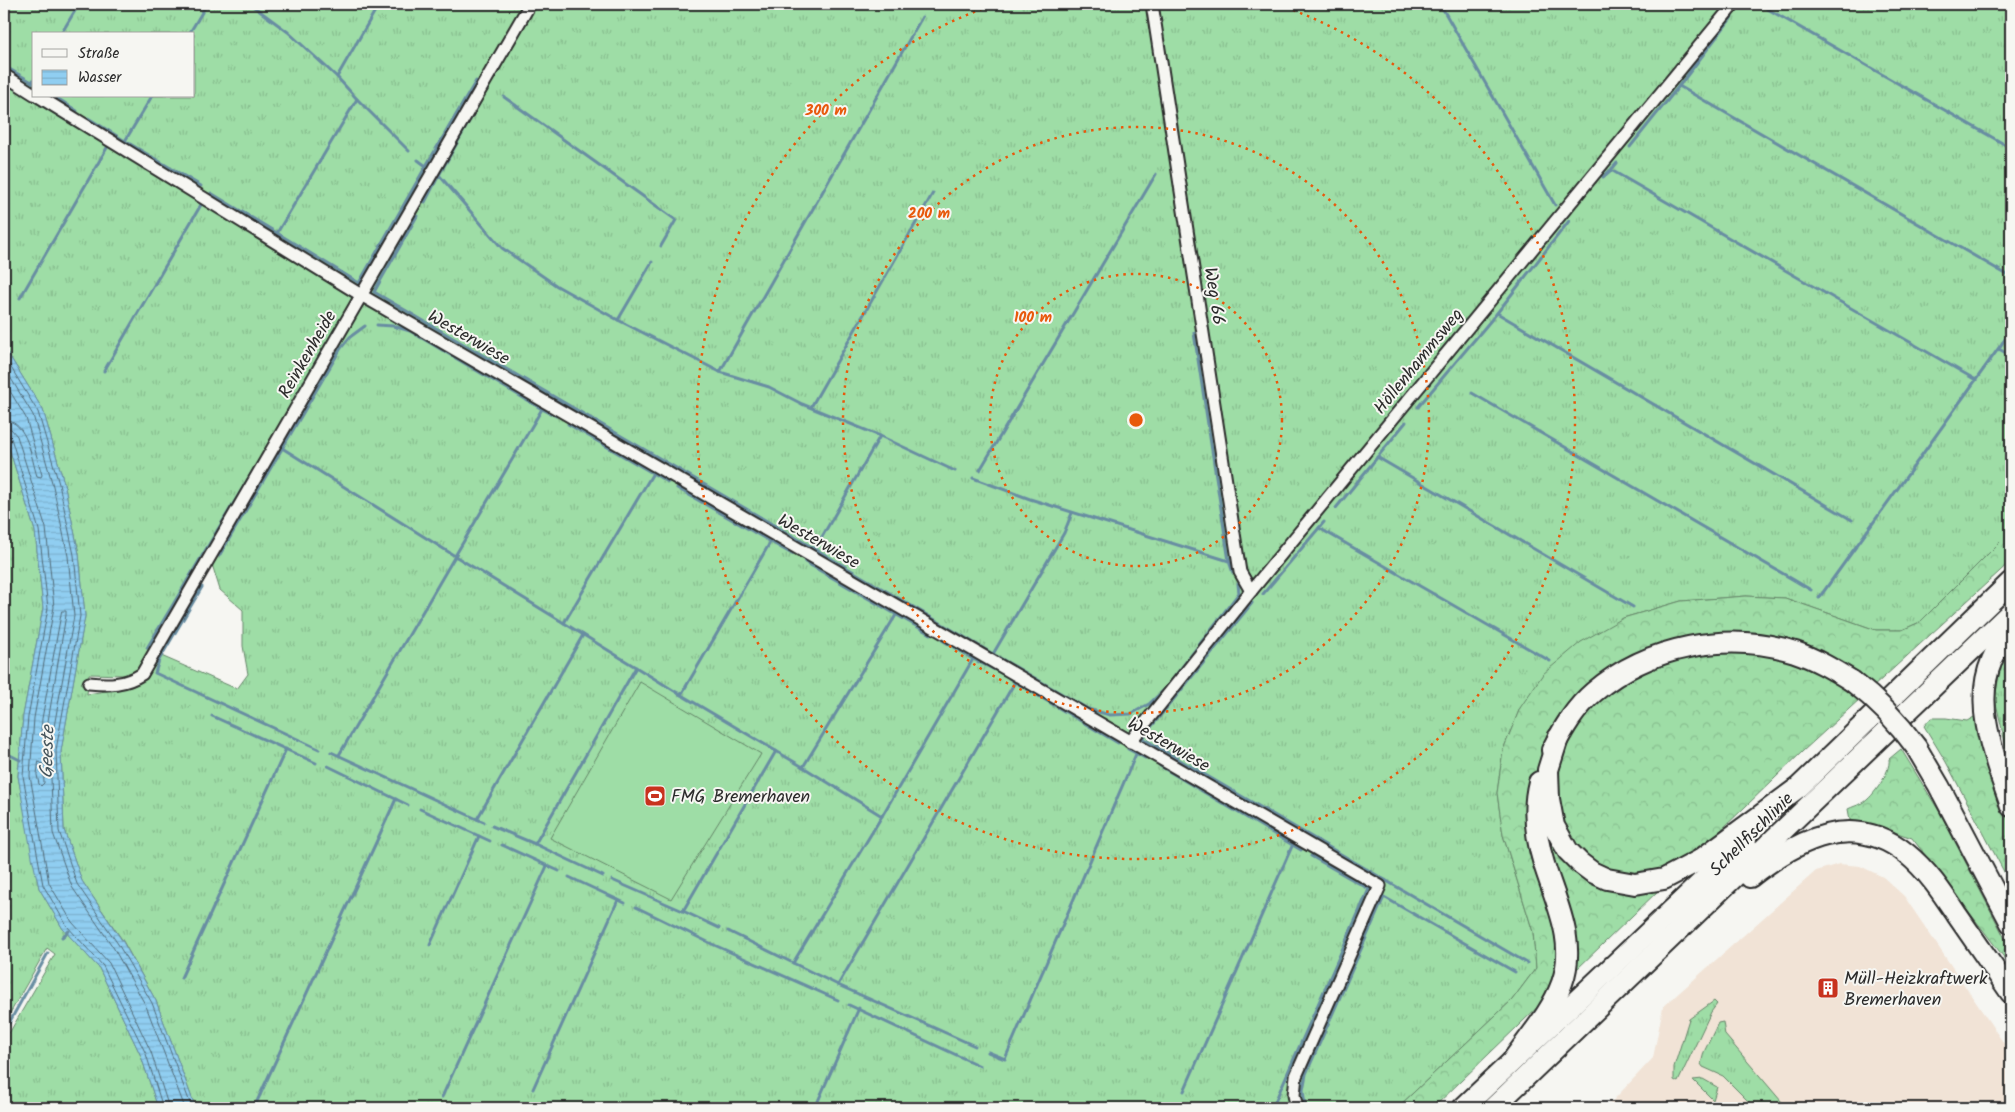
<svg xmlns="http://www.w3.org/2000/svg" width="2015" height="1112" font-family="Kalam,sans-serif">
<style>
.built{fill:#f1e3d6}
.grass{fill:url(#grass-tufts);stroke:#648468;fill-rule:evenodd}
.forest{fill:url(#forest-crowns);stroke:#648468}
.pitch{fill:#9edda6;stroke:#648468}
.water{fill:url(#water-rules);stroke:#688da2}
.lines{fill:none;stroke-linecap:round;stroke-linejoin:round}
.shore{stroke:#536c7a;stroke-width:1}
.stream{stroke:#688da2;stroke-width:3}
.street-casing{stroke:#2b2b2b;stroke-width:15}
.highway-casing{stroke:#2b2b2b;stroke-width:24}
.street{stroke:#f6f6f2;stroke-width:11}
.highway{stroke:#f6f6f2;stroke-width:20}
.highway-bridge-casing{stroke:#2b2b2b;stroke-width:24;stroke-linecap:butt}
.highway-bridge{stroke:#f6f6f2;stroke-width:20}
.ring{fill:none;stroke:#e8590c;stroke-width:2.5;stroke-dasharray:2.5 5}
.labels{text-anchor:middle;stroke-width:4;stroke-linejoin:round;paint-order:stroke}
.street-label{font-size:18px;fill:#2b2b2b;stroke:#f6f6f2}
.poi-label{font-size:18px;fill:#2b2b2b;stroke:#f6f6f2;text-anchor:start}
.water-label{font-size:19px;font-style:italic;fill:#44545c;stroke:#f6f6f2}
.centre{fill:#e8590c;stroke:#f6f6f2;stroke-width:2.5}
.ring-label{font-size:15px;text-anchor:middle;font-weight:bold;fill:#e8590c;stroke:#f6f6f2;stroke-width:4;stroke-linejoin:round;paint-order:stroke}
</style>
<defs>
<pattern id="grass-tufts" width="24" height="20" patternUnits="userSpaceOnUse" patternTransform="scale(1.25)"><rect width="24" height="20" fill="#9edda6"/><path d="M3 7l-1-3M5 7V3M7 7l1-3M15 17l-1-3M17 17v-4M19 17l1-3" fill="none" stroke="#88be8f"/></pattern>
<pattern id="forest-crowns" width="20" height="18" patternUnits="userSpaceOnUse" patternTransform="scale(1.25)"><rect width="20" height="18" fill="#9edda6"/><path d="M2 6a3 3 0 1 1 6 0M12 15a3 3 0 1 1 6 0" fill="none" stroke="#88be8f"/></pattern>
<pattern id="water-rules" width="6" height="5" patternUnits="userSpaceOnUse" patternTransform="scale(1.25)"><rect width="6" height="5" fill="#90cef1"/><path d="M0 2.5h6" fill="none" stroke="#7cb1cf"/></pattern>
</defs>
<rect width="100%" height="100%" fill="#f6f6f2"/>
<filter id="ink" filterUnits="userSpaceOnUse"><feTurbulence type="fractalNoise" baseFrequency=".02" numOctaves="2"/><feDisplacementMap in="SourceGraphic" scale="10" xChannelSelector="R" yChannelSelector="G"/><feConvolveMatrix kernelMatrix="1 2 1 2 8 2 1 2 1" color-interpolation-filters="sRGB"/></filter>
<g filter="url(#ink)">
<path class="built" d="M 1839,864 L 1860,866 L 1883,877 L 1904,896 L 2011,1054 L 2011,1108 L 1606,1108 L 1653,1058 L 1663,1007 L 1816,871 Z"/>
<g class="grass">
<path d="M 4,4 L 526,4 L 140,671 L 124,675 L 89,674 L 87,694 L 131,687 L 143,681 L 159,655 L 237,689 L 248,674 L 243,646 L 243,610 L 220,590 L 211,561 L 534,4 L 2011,4 L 2011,531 L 1920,622 L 1902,630 L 1876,630 L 1785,598 L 1746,596 L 1681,601 L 1623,618 L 1520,708 L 1503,750 L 1497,793 L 1503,835 L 1533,932 L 1536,968 L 1512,1000 L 1397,1108 L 1302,1108 L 1291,1099 L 1290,1108 L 198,1108 L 193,1101 L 156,1001 L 123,941 L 82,881 L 64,830 L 61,751 L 85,616 L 79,554 L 64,483 L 43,410 L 4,347 ZM 34,34 L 194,34 L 194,96 L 34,96 Z"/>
<path d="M 4,432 L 35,531 L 43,608 L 23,716 L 18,776 L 39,888 L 63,929 L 99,968 L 141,1056 L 158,1108 L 4,1108 L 4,1042 L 55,954 L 47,948 L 4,1024 Z"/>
<path d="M 2011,642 L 2011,768 L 1995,699 L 2001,663 Z"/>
<path d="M 1714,1001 L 1717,1004 L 1711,1012 L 1678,1082 L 1674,1080 L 1674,1067 L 1689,1019 Z"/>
<path d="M 1723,1022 L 1725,1035 L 1787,1108 L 1755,1108 L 1723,1076 L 1703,1067 L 1701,1064 L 1704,1052 L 1718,1023 Z"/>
<path d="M 1703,1079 L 1717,1087 L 1713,1100 L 1693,1080 Z"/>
</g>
<g class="forest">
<path d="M 2011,531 L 2011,561 L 1803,751 L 1433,1108 L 1397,1108 L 1512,1000 L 1536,968 L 1533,932 L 1503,835 L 1497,793 L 1503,750 L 1520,708 L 1543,674 L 1581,642 L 1623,618 L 1681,601 L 1746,596 L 1785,598 L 1876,630 L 1902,630 L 1920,622 Z"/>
<path d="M 1974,717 L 2011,829 L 2011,885 L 1946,762 L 1924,726 L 1931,718 L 1946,718 L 1967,721 Z"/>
<path d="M 1901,749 L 1939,811 L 2011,950 L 2011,970 L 2003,956 L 1912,838 L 1868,823 L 1850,820 L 1848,809 C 1852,807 1858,805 1863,803 C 1873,797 1891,772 1889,759 Z"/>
</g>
<path class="pitch" d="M 640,682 L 761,754 L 671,899 L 550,838 Z"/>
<path class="water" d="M 4,347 L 43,410 L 64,483 L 79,554 L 85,616 L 61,751 L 64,830 L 82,881 L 123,942 L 156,1001 L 193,1101 L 198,1108 L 158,1108 L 141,1056 L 99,968 L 63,929 L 39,888 L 32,857 L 18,776 L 23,716 L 43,608 L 35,531 L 4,432 Z"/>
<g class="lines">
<g class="shore">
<path d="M 4,356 L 38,412 L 59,484 L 74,555 L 80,616 L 56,750 L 59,831 L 77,884 L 118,944 L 152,1003 L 192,1108"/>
<path d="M 4,367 L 33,415 L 53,486 L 68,556 L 74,616 L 50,749 L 53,833 L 72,887 L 113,947 L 146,1006 L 185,1108"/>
<path d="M 4,381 L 26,418 L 42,475 L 41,477 L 37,476 C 31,458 28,421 4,420"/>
<path d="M 4,428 L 11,429 L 17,436 L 46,528 L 54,607 L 34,718 L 30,776 L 49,883 L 72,922 L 109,963 L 151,1052 L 169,1108"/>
<path d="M 4,434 L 8,435 L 11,438 L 39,530 L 48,608 L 28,717 L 23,776 L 43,885 L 67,926 L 103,966 L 146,1054 L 163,1108"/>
<path d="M 62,611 L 66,611 L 66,615 L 46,733 L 43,735 L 41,732 L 42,719 Z"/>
<path d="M 39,762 L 43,764 L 44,783 L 41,786 L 39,784 L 37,775 Z"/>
</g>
<g class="stream">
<path d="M 250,4 L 288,32 L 337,77"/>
<path d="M 1440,4 L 1555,205"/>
<path d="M 1759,4 L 2011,148"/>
<path d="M 1741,8 L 1744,4"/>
<path d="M 1732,17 L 1679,86 L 2011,277"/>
<path d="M 61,34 L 79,4"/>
<path d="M 189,34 L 207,4"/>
<path d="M 4,66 L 32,82"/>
<path d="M 34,79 L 32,82 L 34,83"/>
<path d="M 4,82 L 86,132"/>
<path d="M 54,96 L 77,111"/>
<path d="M 152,96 L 125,141 L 201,186"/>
<path d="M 504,97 L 676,220 L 661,246"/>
<path d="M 357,99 L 337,77 L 379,4"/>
<path d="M 88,118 L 125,141"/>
<path d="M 96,138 L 122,154"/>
<path d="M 1630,147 L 1679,86"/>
<path d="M 409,151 L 357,99 L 277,233 L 359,283 L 426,166 L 418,160"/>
<path d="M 1617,163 L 1611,170 L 1976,380"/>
<path d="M 426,166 L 476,81"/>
<path d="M 439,175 L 480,102"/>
<path d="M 1603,177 L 1611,170"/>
<path d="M 211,193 L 277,233"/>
<path d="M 425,202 L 439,175 L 502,248 L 557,286 L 618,320 L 720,372 L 769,387 L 802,404 L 880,436 L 955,471"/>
<path d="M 417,216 L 374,292 L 815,549"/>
<path d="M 1569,221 L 1497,313 L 1852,520"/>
<path d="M 20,298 L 108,146"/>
<path d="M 618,320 L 652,262"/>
<path d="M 1194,333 L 1229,561 L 1233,573"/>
<path d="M 1999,349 L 2011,356"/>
<path d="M 104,371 L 202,203"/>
<path d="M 720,372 L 922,17"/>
<path d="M 1472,393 L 1811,590"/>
<path d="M 811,407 L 933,193"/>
<path d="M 1418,407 L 1497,313"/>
<path d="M 542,409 L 556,416"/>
<path d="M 568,424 L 668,482"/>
<path d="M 880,436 L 815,549 L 993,654"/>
<path d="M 282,448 L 455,556 L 542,409 L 410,331 L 393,326 L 377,325"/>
<path d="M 1377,457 L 1633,607"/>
<path d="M 980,470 L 1156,174"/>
<path d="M 973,478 L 1030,499 L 1229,561"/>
<path d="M 677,488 L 792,554"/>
<path d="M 1336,508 L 1406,422"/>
<path d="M 1072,513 L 1064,533 L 993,654 L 1088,709 L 1110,715 L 1131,714 L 1149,704 L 1166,688 L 1239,593 L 1238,584"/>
<path d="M 1319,528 L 1550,661"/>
<path d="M 219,556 L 341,348 L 350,337 L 365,326"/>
<path d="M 805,562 L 930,634"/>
<path d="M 202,587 L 159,660 L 155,673 L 319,749"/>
<path d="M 1263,594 L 1324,522"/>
<path d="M 1819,598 L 2011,331"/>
<path d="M 1252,603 L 1142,738 L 1527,963"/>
<path d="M 564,623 L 681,695 L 771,541"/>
<path d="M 147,648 L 275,434"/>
<path d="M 973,659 L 1001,673"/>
<path d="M 1015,682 L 1118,743"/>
<path d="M 678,693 L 803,767 L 896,615"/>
<path d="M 212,716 L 316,763"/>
<path d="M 1128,749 L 1145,758"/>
<path d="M 4,752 L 20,760"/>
<path d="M 331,752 L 477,819"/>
<path d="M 339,755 L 455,556 L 564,623 L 653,473"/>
<path d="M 328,766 L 408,805"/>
<path d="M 1160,766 L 1301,850"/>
<path d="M 803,767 L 882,816 L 973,659 L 942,640"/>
<path d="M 420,809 L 490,841"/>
<path d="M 882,816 L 793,963 L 838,985 L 1015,682 L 1009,678"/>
<path d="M 484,822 L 477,819 L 583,635"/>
<path d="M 492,826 L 535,844"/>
<path d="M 502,845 L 559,871"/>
<path d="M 603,876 L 535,844 L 636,667"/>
<path d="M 569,877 L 625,903"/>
<path d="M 612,880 L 683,911"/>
<path d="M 636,907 L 712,944 L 838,1000"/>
<path d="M 719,928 L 683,911 L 776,751"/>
<path d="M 728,931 L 793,963"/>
<path d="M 62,937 L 69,931"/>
<path d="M 430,945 L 479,836"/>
<path d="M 181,978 L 286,749"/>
<path d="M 838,985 L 975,1046"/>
<path d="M 849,1005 L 980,1066"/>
<path d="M 4,1032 L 48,953"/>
<path d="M 988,1052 L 1005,1059 L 1136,754"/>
<path d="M 533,1089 L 618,900"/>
<path d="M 1184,1091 L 1293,844"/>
<path d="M 442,1097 L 547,866"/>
<path d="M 1274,1104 L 1369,889 L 1311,856"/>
<path d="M 1305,1106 L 1303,1090 L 1306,1074 L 1384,897 L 1515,972"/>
<path d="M 254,1108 L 396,799"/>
<path d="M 815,1108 L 859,1008"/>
</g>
<g class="street-casing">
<g id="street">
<path d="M 1152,4 L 1240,572 L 1251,591"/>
<path d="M 4,75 L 34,94"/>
<path d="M 38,96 L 361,295 L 1380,886 L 1296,1076 L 1294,1095 L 1297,1108"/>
<path d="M 89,683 C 109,685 125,685 142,674 L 530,4"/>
<path d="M 1130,742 L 1251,591 L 1734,4"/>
</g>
</g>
<g class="highway-casing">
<g id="highway">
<path d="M 2011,626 C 2004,637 1997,648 1992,660 C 1972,707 1996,761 2011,806"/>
<path d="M 1558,738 L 1548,770 L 1549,799 L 1554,826 L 1568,851 L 1580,863 L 1592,872 L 1607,879 L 1635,884 L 1664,879 L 1700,860 L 1799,787 L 2011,582"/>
<path d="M 1916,747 L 1939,786 L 2011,923"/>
<path d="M 1552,750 C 1563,729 1575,708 1594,692 C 1648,646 1727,631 1795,652 C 1816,659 1834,670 1852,681"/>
<path d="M 1750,877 C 1797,840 1853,810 1907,854 C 1928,871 1943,894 1957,915 C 1975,941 1993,967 2011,993"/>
<path d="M 1513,1060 C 1530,1036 1552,1011 1562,983 C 1577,942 1556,903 1544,864 C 1536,838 1532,809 1539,782"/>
<path d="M 1463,1108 L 1746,840"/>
<path d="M 1493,1108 L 2011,612"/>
</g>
</g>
<use href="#street" class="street"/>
<use href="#highway" class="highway"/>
<g class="highway-bridge-casing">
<path id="highway-bridge" d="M 1852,681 C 1877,700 1898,722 1916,747"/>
</g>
<use href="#highway-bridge" class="highway-bridge"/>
</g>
</g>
<g class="ring">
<circle cx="1136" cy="420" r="146"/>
<circle cx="1136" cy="420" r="293"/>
<path d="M1279 5A439 439 0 1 1 993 5"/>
</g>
<defs>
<g id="stadium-square" transform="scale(1.125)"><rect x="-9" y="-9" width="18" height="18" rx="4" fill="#c8321e" stroke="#f6f6f2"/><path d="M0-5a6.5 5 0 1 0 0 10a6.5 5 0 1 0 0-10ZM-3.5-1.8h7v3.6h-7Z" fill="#fff"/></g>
<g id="building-square" transform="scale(1.125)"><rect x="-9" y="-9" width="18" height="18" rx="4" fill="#c8321e" stroke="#f6f6f2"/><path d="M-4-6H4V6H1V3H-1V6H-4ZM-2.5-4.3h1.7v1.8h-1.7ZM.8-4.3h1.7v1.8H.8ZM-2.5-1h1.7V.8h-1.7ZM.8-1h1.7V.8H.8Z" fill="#fff"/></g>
</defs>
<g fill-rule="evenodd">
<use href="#stadium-square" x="655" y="796"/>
<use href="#building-square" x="1828" y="988"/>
</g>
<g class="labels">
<g class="street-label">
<text transform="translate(1215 296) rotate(81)" y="6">Weg 66</text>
<text transform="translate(469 337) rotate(30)" y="6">Westerwiese</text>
<text transform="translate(307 354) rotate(-60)" y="6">Reinkenheide</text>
<text transform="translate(1418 361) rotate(-51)" y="6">Höllenhammsweg</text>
<text transform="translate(819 541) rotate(30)" y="6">Westerwiese</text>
<text transform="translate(1169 744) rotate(30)" y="6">Westerwiese</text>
<text transform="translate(1751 834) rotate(-45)" y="6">Schellfischlinie</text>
</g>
<g class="poi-label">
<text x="671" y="802">FMG Bremerhaven</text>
<text x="1844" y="984">Müll-Heizkraftwerk<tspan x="1844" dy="21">Bremerhaven</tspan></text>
</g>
<g class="water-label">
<text transform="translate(46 752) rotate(-88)" y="7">Geeste</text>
</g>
</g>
<circle cx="1136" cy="420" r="8" class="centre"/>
<g class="ring-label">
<text x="826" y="115">300 m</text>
<text x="929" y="218">200 m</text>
<text x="1033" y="322">100 m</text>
</g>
<rect width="2015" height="1112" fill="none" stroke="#f6f6f2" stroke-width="20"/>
<rect x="10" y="10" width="1995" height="1092" fill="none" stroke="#2b2b2b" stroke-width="2" filter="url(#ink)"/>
<rect x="32" y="32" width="162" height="65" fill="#f6f6f2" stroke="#a5a5a2"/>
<rect x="42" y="49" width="25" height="8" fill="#f6f6f2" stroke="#a5a5a2"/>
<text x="78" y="58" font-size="15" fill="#2b2b2b">Straße</text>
<rect x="42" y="70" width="25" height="15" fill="url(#water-rules)" stroke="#a5a5a2"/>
<text x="78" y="82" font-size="15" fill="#2b2b2b">Wasser</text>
</svg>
